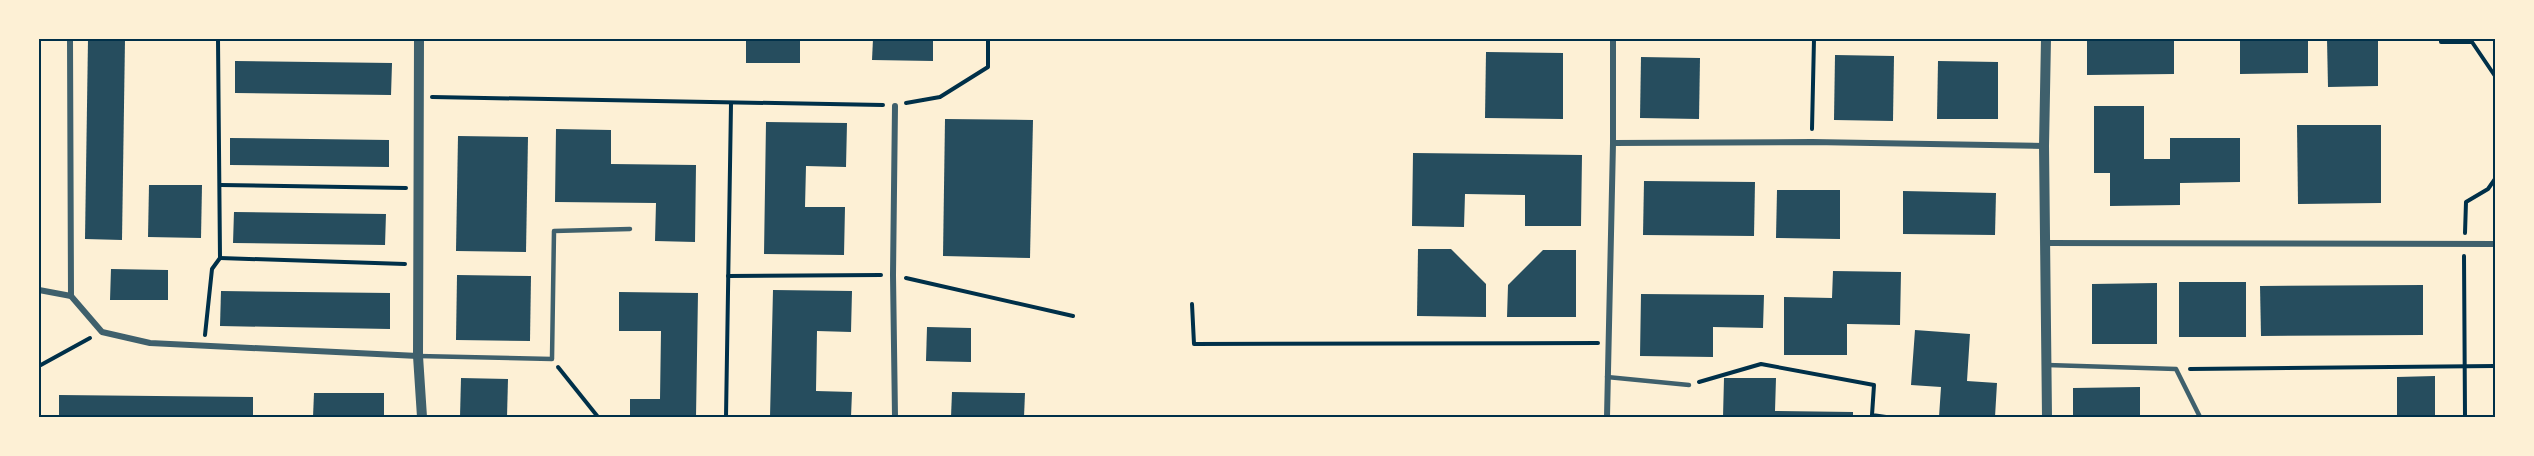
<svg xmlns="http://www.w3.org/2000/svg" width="2534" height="456" font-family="'Work Sans',sans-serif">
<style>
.building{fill:#264d5e}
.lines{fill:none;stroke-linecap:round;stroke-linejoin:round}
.path{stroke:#003049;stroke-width:4}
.service{stroke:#3f606c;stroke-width:4.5}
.minor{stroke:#3f606c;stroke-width:6}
.tertiary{stroke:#3f606c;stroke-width:10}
.neatline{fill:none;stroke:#003049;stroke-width:2}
</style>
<rect width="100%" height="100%" fill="#fdf0d5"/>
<g class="building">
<path d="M 88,39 L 125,39 L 122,240 L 85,239 Z"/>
<rect x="746" y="39" width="54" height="24"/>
<path d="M 873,39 L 933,39 L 933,61 L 872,60 Z"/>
<path d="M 2087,39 L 2174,39 L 2174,74 L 2087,75 Z"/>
<path d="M 2240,39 L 2308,39 L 2308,73 L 2240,74 Z"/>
<path d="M 2327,39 L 2378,39 L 2378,86 L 2328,87 Z"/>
<path d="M 1486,52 L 1563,53 L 1563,119 L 1485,118 Z"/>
<path d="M 1835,55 L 1894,56 L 1893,121 L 1834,120 Z"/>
<path d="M 1641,57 L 1700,58 L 1699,119 L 1640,118 Z"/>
<path d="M 235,61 L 392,63 L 391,95 L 235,93 Z"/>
<path d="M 1938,61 L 1998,62 L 1998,119 L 1937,119 Z"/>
<path d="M 2094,106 L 2144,106 L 2144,159 L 2170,159 L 2170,138 L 2240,138 L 2240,182 L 2180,183 L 2180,205 L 2110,206 L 2110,173 L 2094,173 Z"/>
<path d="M 945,119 L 1033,120 L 1030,258 L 943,256 Z"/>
<path d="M 766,122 L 847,123 L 846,167 L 806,166 L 805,207 L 845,207 L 844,255 L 764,254 Z"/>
<path d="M 2297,125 L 2381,125 L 2381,203 L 2298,204 Z"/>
<path d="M 556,129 L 611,130 L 611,164 L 696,165 L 695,242 L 655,241 L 656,203 L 555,202 Z"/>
<path d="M 458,136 L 528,137 L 526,252 L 456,251 Z"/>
<path d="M 230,138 L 389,140 L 389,167 L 230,165 Z"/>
<path d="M 1413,153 L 1582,155 L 1581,226 L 1525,226 L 1525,195 L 1465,194 L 1464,227 L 1412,226 Z"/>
<path d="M 1644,181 L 1755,182 L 1754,236 L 1643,235 Z"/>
<path d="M 149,185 L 202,185 L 201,238 L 148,237 Z"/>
<path d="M 1777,190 L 1840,190 L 1840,239 L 1776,238 Z"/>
<path d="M 1903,191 L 1996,193 L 1995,235 L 1903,234 Z"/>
<path d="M 234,212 L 386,214 L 385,245 L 233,243 Z"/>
<path d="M 1418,249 L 1451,249 L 1486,284 L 1486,317 L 1417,316 Z"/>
<path d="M 1543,250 L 1576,250 L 1576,317 L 1507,317 L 1508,285 Z"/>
<path d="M 111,269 L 168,270 L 168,300 L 110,300 Z"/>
<path d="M 1833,271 L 1901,272 L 1900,325 L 1847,324 L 1847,355 L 1784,355 L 1784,297 L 1832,298 Z"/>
<path d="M 457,275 L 531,276 L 530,341 L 456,340 Z"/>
<rect x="2179" y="282" width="67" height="55"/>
<path d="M 2157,283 L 2157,344 L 2092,344 L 2092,284 Z"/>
<path d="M 2423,285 L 2423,335 L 2261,336 L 2260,286 Z"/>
<path d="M 773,290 L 852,291 L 851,332 L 817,331 L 816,391 L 852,392 L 851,417 L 770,417 Z"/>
<path d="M 221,291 L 390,293 L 390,329 L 220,326 Z"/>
<path d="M 619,292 L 698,293 L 696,417 L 630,417 L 630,399 L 660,399 L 661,331 L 619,331 Z"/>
<path d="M 1641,294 L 1764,295 L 1763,328 L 1713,327 L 1713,357 L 1640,356 Z"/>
<path d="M 927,327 L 971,328 L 971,362 L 926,361 Z"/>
<path d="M 1915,330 L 1970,334 L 1967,381 L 1997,383 L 1995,417 L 1939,417 L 1941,387 L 1911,385 Z"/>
<path d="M 2435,376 L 2435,417 L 2397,417 L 2397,377 Z"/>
<path d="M 461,378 L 508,379 L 507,417 L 460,417 Z"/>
<path d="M 1724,378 L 1776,378 L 1775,411 L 1853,412 L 1853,417 L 1723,417 Z"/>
<path d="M 2140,387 L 2140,417 L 2073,417 L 2073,388 Z"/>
<path d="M 952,392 L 1025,393 L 1024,417 L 951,417 Z"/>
<path d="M 314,393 L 384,393 L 384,417 L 313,417 Z"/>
<path d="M 59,395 L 253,397 L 253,417 L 59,417 Z"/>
</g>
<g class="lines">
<g class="path">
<path d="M 2441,39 L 2441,42 L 2472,42 L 2495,76"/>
<path d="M 432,97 L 883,105"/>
<path d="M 906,103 L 940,97 L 988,67 L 988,39"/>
<path d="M 2495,125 L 2495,135"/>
<path d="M 1812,129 L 1814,39"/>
<path d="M 221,185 L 406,188"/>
<path d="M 2465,233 L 2466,202 L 2488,189 L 2495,179"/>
<path d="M 2464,256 L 2465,417"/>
<path d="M 220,258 L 405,264"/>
<path d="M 728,276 L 881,275"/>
<path d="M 906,278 L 1073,316"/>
<path d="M 1192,304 L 1194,344 L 1598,343"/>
<path d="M 205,335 L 212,269 L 220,258 L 218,39"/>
<path d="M 39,366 L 90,338"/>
<path d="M 558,367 L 598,417"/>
<path d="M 2190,369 L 2495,366"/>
<path d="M 1699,382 L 1761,364 L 1874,385 L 1872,415 L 1886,417"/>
<path d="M 726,417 L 731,104"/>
</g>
<g class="service">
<path d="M 418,356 L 552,359 L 554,231 L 630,229"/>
<path d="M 2047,365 L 2176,369 L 2200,417"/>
<path d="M 1607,377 L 1689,385"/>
</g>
<g class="minor">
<path d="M 70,39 L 71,296"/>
<path d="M 895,106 L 893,275 L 895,417"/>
<path d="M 1613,143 L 1812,142 L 2044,146"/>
<path d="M 2046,243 L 2495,244"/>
<path d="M 39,290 L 71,296 L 102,332 L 150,343 L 418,356"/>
<path d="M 1607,417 L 1613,143 L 1613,39"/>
</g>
<g class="tertiary">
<path d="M 419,39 L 418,356 L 422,417"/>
<path d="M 2046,39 L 2044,146 L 2047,417"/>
</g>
</g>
<rect width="2534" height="456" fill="none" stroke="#fdf0d5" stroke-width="81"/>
<rect x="40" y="40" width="2454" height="376" class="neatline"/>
</svg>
